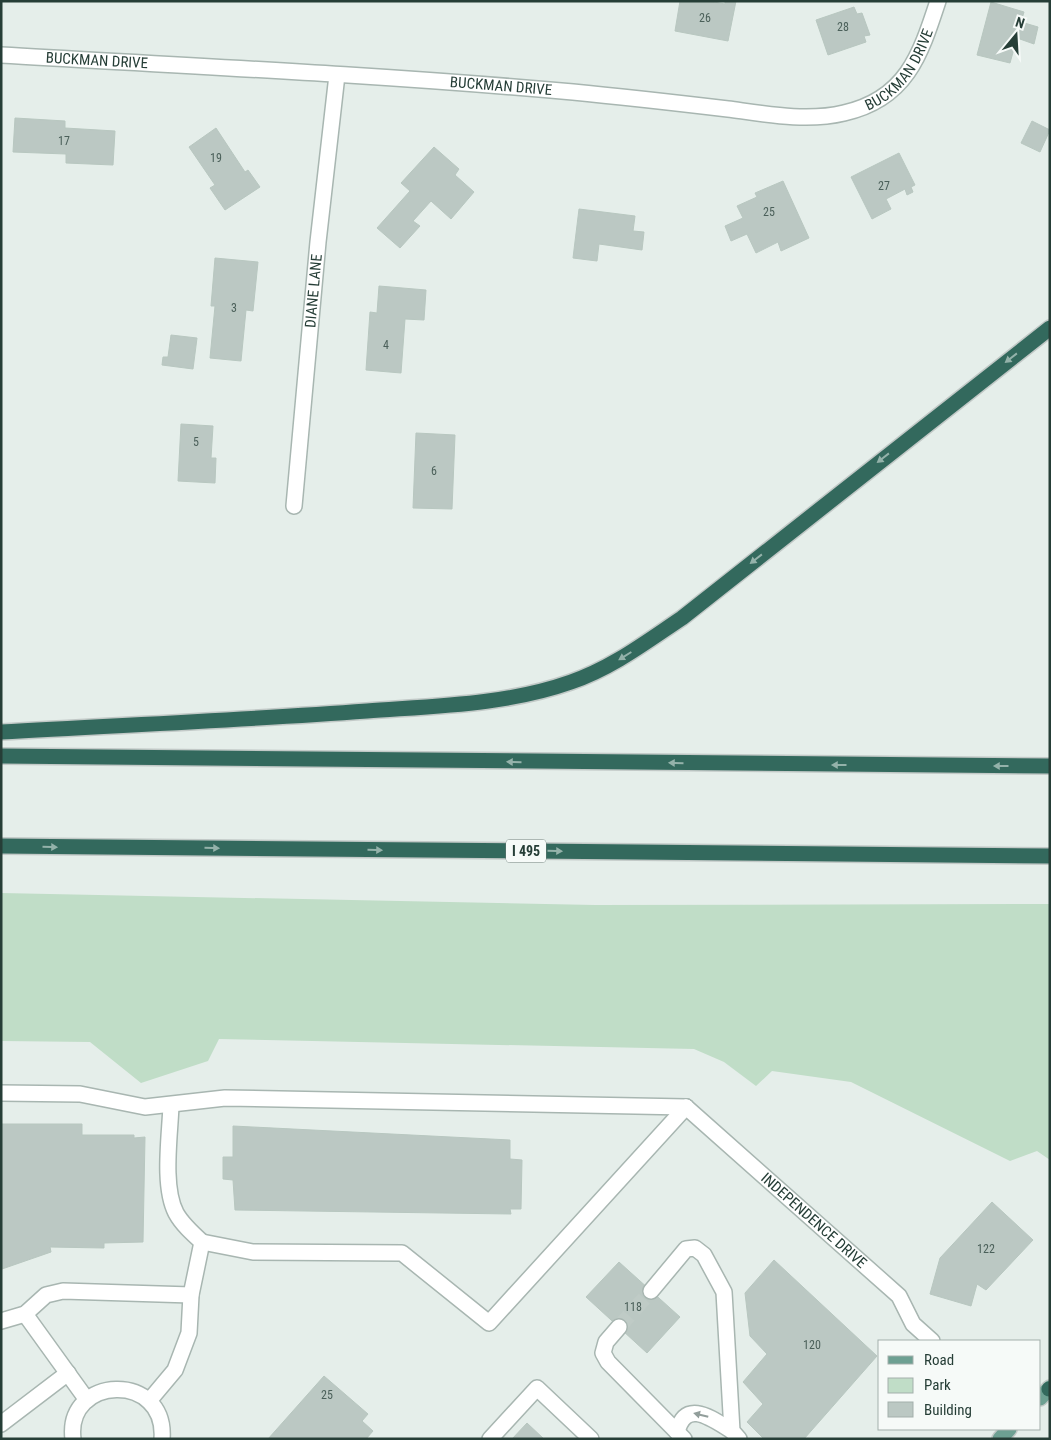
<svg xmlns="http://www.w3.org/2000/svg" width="1051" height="1440" font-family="'Roboto Condensed',sans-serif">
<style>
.green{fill:#c0ddc7}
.building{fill:#bbc8c3;stroke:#b8c7c0}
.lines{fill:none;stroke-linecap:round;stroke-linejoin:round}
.minor-tunnel{stroke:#bfcbc6;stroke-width:15;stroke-dasharray:15 8;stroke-linecap:butt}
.minor-casing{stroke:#a8b6b1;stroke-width:18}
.major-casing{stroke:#c2c9c7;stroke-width:18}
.highway-casing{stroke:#c2c9c7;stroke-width:18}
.minor{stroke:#fff;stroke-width:15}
.major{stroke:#6da092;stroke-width:15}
.highway{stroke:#33695d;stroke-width:15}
.oneway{fill:#94b2aa}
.oneway2{fill:#929e9b}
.labels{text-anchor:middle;stroke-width:4;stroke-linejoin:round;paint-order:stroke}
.number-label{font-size:12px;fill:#4b605a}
.shield{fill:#f6faf8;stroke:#647671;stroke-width:1}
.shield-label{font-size:14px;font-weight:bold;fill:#263e37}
.street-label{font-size:15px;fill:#263e37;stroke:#f6faf8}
</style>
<rect width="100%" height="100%" fill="#e5eeea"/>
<path class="green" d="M 1,893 L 595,905 L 1050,904 L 1050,1160 L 1037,1151 L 1010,1161 L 851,1082 L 772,1071 L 756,1086 L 724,1062 L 694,1049 L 219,1039 L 208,1061 L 141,1083 L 90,1042 L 1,1041 Z"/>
<g class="building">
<path d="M 680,1 L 708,1 L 725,4 L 725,1 L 736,1 L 728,41 L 675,31 Z"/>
<path d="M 991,2 L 1024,12 L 1021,22 L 1038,27 L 1034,44 L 1017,38 L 1010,63 L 977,55 Z"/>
<path d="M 854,7 L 857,14 L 862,13 L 870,35 L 864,36 L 866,42 L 828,55 L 816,20 Z"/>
<path d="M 15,118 L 65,121 L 65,128 L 115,131 L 113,165 L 66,163 L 66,154 L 13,152 Z"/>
<path d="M 1032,121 L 1050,130 L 1040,152 L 1021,143 Z"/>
<path d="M 216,128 L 245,172 L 248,170 L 260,187 L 225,210 L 210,188 L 215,185 L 189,147 Z"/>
<path d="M 434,147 L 459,169 L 455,175 L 474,192 L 451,219 L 431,201 L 413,221 L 420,226 L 400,248 L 377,228 L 410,191 L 401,183 Z"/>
<path d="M 899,153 L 915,185 L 911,187 L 913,192 L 907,195 L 905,189 L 886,199 L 891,209 L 872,219 L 851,177 Z"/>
<path d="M 783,181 L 809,238 L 781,251 L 778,242 L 756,253 L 747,234 L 731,241 L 725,226 L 743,218 L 737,206 L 757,197 L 755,193 Z"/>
<path d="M 579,209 L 635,216 L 633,231 L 644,232 L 642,250 L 599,244 L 597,261 L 573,258 Z"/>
<path d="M 215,258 L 258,262 L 253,311 L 246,310 L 241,361 L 210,358 L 215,306 L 211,306 Z"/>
<path d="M 379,286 L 426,290 L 424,320 L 405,319 L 401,373 L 366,370 L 370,312 L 377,313 Z"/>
<path d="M 171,335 L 197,338 L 193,369 L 162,365 L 163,357 L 168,357 Z"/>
<path d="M 181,424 L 213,426 L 211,458 L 216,458 L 215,483 L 178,481 Z"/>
<path d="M 416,433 L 455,435 L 452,509 L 413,508 Z"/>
<path d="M 1,1124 L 82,1124 L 82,1135 L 134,1135 L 134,1138 L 145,1137 L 143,1242 L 104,1243 L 104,1248 L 50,1247 L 51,1252 L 2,1269 Z"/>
<path d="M 233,1126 L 510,1140 L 510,1159 L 522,1160 L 521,1209 L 510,1209 L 511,1214 L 235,1210 L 233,1180 L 223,1179 L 223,1157 L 233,1157 Z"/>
<path d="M 992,1202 L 1033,1240 L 986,1290 L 977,1284 L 971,1306 L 930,1294 L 940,1258 Z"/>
<path d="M 774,1260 L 877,1356 L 804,1439 L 764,1439 L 747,1422 L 763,1404 L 743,1382 L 767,1354 L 750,1336 L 745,1293 Z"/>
<path d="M 619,1262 L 680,1317 L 647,1353 L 586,1297 Z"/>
<path d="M 324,1376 L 368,1414 L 362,1421 L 373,1431 L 366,1439 L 268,1439 Z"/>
<path d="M 527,1423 L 544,1439 L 512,1439 Z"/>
</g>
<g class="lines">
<path class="minor-tunnel" d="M 619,1327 L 651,1291"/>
<g class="minor-casing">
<g id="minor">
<path id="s1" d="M 1,55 C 192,66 383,75 573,92 C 625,97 677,103 728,109 C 765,114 807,122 844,113 C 906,99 920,56 938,1"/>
<path id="s2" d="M 294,506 L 318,242 L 337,75"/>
<path d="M 1,1093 L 80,1094 L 145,1107 L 225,1098 L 686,1107"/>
<path d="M 171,1105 C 170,1135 162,1186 176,1213 C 182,1224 192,1233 202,1242"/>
<path id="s3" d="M 686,1107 L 899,1296 L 913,1324 L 932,1341"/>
<path d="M 651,1291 L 686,1249 L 695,1248 L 704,1255 L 724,1292 L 732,1431 L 739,1439"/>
<path d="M 25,1314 L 87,1400"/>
<path d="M 1,1321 L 25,1314 L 46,1295 L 63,1291 L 191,1295"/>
<path d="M 619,1327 L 606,1342 L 603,1353 L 608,1362 L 684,1439"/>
<path d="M 149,1401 L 175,1370 L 189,1333 L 191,1295 L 202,1242 L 253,1252 L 402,1253 L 489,1323 L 686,1107"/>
<path d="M 1,1424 L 68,1373"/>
<path d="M 677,1432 C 686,1398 712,1419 732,1431"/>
<path d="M 73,1439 C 65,1375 167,1371 162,1439"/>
<path d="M 490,1439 L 537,1388 L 591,1439"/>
</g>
</g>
<g class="major-casing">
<g id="major">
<path d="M 1040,1398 L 1050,1388"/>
<path d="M 1000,1439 L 1009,1429"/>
</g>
</g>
<g class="highway-casing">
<g id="highway">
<path d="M 1,732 C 123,725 245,720 367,711 C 435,706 506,705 571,682 C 612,668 646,642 682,618 L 1050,328"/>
<path d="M 1,756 L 1050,766"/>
<path d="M 1,846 L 1050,856"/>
<path d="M 1049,1389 L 1050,1389"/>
</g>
</g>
<use href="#minor" class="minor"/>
<use href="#major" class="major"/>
<use href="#highway" class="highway"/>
</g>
<defs><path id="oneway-solid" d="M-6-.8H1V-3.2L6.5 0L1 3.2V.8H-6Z" transform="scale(1.25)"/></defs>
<g class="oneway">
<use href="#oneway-solid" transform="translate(1011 358) rotate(142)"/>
<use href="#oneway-solid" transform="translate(883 458) rotate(142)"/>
<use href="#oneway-solid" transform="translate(756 559) rotate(142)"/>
<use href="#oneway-solid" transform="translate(625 656) rotate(148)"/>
<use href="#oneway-solid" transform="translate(514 762) rotate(-179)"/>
<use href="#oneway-solid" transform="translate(676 763) rotate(-179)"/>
<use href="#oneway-solid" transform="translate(839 765) rotate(-180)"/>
<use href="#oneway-solid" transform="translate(1001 766) rotate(-180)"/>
<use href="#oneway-solid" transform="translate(50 847) rotate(1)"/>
<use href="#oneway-solid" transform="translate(212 848) rotate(1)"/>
<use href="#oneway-solid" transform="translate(375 850) rotate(1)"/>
<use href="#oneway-solid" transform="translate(555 851) rotate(1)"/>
</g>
<use class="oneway2" href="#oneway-solid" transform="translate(701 1415) rotate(-166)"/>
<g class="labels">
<g class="number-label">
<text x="705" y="22">26</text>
<text x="843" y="31">28</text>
<text x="64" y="145">17</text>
<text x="216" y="162">19</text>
<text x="884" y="190">27</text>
<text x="769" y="216">25</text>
<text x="234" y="312">3</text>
<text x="386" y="349">4</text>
<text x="196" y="446">5</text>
<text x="434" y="475">6</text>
<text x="986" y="1253">122</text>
<text x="633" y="1311">118</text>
<text x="812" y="1349">120</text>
<text x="327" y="1399">25</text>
</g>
<rect class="shield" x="506" y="839.5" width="40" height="23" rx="4"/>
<g class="shield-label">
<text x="526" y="856">I 495</text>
</g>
<g class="street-label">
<text dy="5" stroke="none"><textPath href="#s1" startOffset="96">BUCKMAN DRIVE</textPath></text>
<text dy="5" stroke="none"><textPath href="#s1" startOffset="920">BUCKMAN DRIVE</textPath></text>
<text dy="5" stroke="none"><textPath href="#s1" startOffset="501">BUCKMAN DRIVE</textPath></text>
<text dy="5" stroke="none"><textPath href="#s2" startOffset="216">DIANE LANE</textPath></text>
<text dy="5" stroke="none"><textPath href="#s3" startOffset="171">INDEPENDENCE DRIVE</textPath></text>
</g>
</g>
<rect width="1051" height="1440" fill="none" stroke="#263e37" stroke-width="5"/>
<rect x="878" y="1340" width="162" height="90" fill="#f6faf8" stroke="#a3afab"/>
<rect x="888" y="1356" width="25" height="8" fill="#6da092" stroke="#a3afab"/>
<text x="924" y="1365" font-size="15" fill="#263e37">Road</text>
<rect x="888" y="1378" width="25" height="15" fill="#c0ddc7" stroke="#a3afab"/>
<text x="924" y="1390" font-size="15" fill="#263e37">Park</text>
<rect x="888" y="1402" width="25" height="15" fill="#bbc8c3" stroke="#a3afab"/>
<text x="924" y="1415" font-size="15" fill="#263e37">Building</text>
<g transform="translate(1016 35) rotate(18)" stroke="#f6faf8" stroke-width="4" paint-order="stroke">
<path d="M0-4L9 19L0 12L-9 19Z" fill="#263e37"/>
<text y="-8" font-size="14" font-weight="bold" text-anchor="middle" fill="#263e37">N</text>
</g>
</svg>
